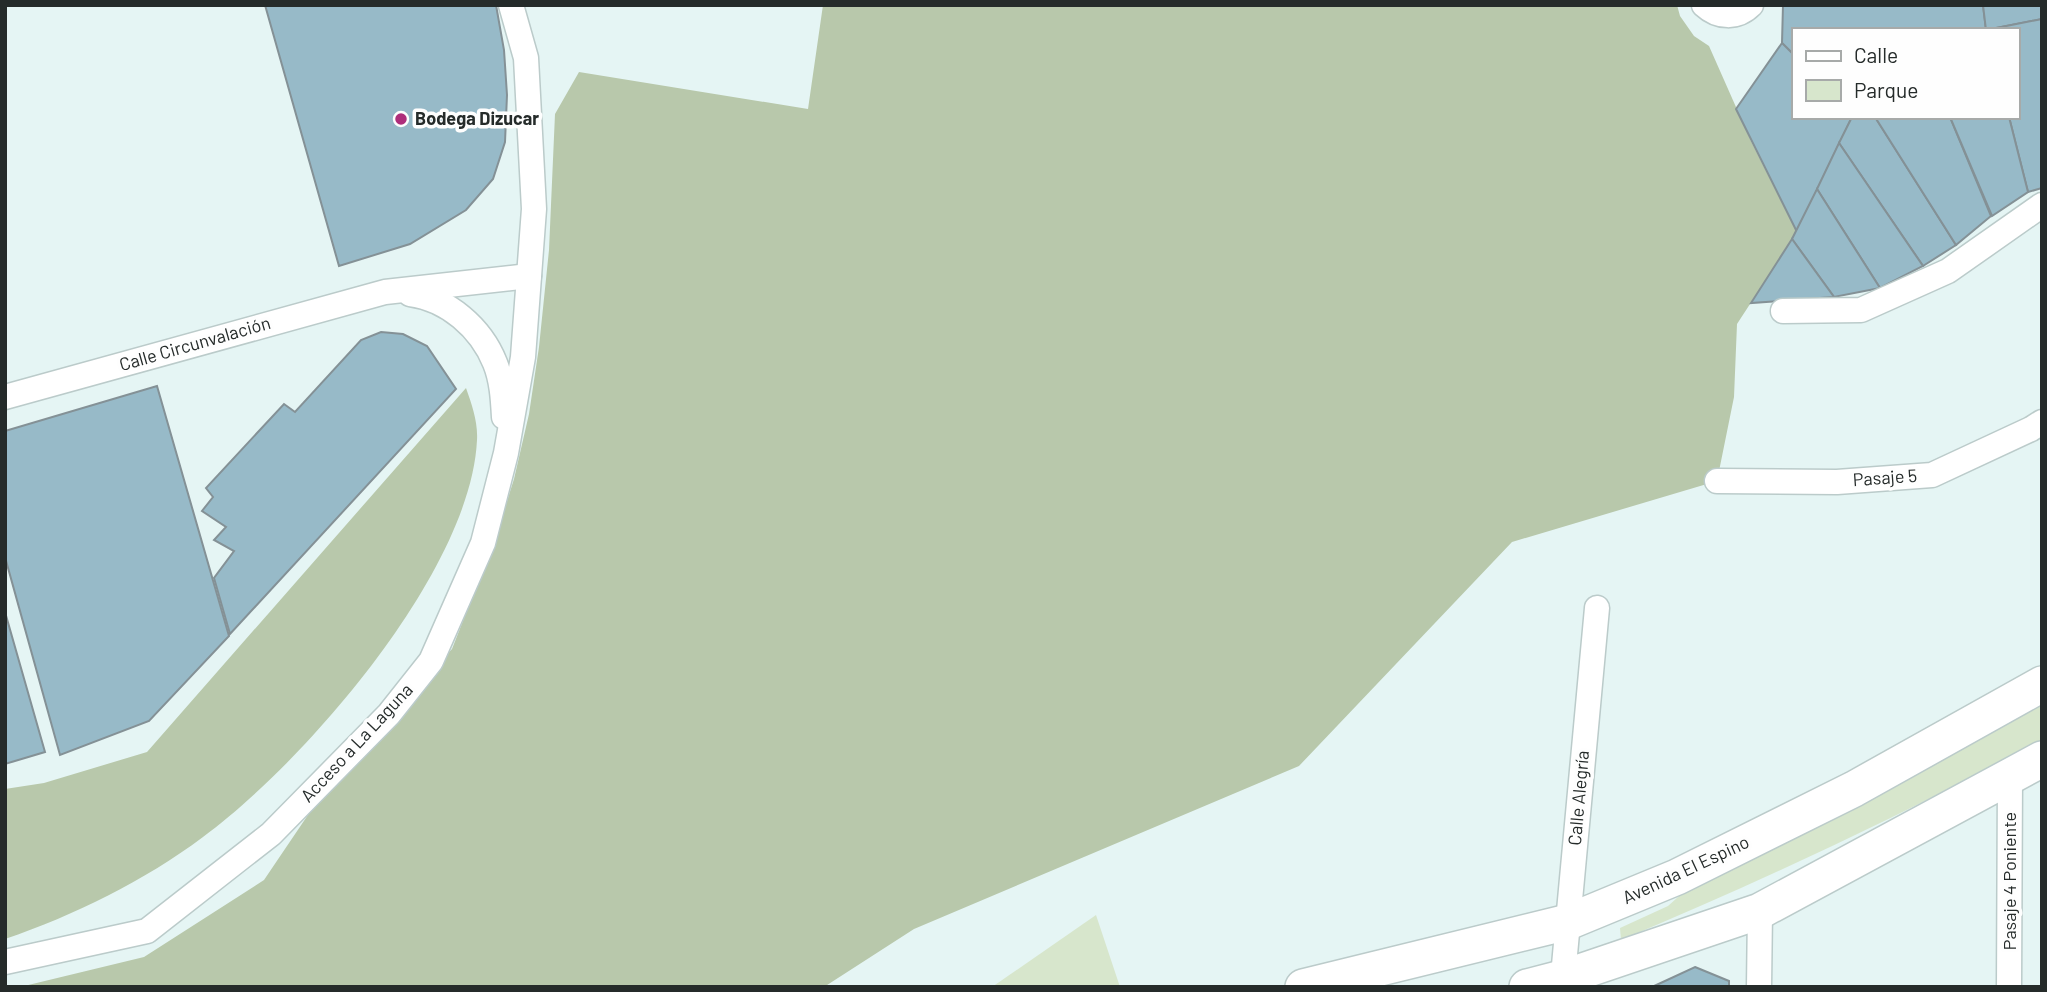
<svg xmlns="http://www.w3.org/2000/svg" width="2047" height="992" font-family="Barlow,sans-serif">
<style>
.green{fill:#d7e6cc}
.forest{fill:#b8c8ab}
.building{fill:#97bac8;stroke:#849196;stroke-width:2}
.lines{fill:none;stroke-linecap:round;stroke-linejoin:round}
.street-casing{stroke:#bbcbca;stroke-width:27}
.secondary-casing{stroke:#bbcbca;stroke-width:38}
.street{stroke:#fff;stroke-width:24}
.secondary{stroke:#fff;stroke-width:35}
.poi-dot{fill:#ae2e7b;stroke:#fefefe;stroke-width:2.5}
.labels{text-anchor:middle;stroke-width:7;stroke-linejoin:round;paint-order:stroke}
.poi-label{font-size:18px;font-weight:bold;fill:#252b2a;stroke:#fefefe;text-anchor:start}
.street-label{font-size:18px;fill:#252b2a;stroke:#fefefe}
</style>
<rect width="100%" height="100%" fill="#e5f5f4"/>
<g class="green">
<path d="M 2042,703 L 2042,741 C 1904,814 1764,880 1621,940 L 1620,928 L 1668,906 L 1687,889 Z"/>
<path d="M 1096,915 L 1120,987 L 992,987 Z"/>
</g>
<g class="forest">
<path d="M 823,5 L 1677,5 L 1680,16 L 1694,36 L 1709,46 L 1751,141 L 1797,232 L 1737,324 L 1734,397 L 1717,481 L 1512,542 L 1299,766 L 914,929 L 824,987 L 20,987 L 144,957 L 264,880 L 337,772 L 452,649 L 495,539 L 514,479 L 529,414 L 539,347 L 549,250 L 555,114 L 579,72 L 808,109 Z"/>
<path d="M 466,388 C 472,405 478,422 477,440 C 471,571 305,762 203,837 C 144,881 75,915 5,939 L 5,789 L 44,783 L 147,752 Z"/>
</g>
<g class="building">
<path d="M 265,5 L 496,5 L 504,50 L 507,95 L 505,142 L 493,179 L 466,210 L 410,244 L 339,266 Z"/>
<path d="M 1783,5 L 1983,5 L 1986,30 L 1793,30 L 1793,54 L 1782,43 Z"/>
<path d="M 1983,5 L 2042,5 L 2042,19 L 1986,30 Z"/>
<path d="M 2042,19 L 2042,188 L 2028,192 L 2009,117 L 2017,117 L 2017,30 L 1986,30 Z"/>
<path d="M 1782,43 L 1793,54 L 1793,117 L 1852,117 L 1797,232 L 1736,109 Z"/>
<path d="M 1852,117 L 1875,117 L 1956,245 L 1923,266 L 1839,143 Z"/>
<path d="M 1875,117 L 1950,117 L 1991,216 L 1956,245 Z"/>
<path d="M 1950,117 L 2009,117 L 2028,192 L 1992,216 Z"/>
<path d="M 1839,143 L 1923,266 L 1880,288 L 1817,189 Z"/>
<path d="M 1817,189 L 1880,288 L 1834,297 L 1792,239 Z"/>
<path d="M 1792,239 L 1834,297 L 1751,303 Z"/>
<path d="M 381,332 L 403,334 L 427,346 L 456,389 L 230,634 L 214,578 L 234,551 L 214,540 L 226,527 L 202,511 L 213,497 L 206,488 L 284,404 L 295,412 L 361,340 Z"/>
<path d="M 157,386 L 229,636 L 149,721 L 60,755 L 5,557 L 5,431 Z"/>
<path d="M 5,612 L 45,752 L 5,764 Z"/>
<path d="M 1695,967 L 1729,981 L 1729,987 L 1652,987 Z"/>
</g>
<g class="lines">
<g class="street-casing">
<g id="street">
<path d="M 1704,5 C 1718,18 1737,19 1751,5"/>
<path d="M 410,294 C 448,299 481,328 495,363 C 502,380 503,399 504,417"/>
<path d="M 1783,311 L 1861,310 L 1948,271 L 2042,205"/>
<path d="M 5,397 L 385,292 L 529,276"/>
<path d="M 1717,481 L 1837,482 L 1932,475 L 2031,429 L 2042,422"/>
<path d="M 5,962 L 147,931 L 271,834 L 389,714 L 431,661 L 483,543 L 506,453 L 523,357 L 534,209 L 526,58 L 511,5"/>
<path d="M 1562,987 L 1597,608"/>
<path d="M 1759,987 L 1760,911"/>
<path d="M 2009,987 L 2010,776"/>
</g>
</g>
<g class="secondary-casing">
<g id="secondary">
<path d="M 1303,987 L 1568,922 L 1677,877 L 1854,789 L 2042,684"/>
<path d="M 1527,987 L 1562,978 L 1760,911 L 2042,759"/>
</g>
</g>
<use href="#street" class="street"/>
<use href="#secondary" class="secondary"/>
</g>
<circle class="poi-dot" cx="401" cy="119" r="7"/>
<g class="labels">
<g class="poi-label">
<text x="415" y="125">Bodega Dizucar</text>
</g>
<g class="street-label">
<text transform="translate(195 344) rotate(-16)" y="6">Calle Circunvalación</text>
<text transform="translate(1885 478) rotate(-4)" y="6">Pasaje 5</text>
<text transform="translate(357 743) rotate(-47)" y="6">Acceso a La Laguna</text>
<text transform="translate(1579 798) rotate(-85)" y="6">Calle Alegría</text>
<text transform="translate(1686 870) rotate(-25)" y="6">Avenida El Espino</text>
<text transform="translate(2010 881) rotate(-90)" y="6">Pasaje 4 Poniente</text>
</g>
</g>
<rect width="2047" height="992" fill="none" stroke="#252b2a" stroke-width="14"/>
<rect x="1792" y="28" width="228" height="91" fill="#fefefe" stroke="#a7aaa9" stroke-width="2"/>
<rect x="1806" y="51" width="35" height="10" fill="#ffffff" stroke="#a7aaa9" stroke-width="2"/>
<text x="1854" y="63" font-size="21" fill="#252b2a">Calle</text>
<rect x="1806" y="80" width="35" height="21" fill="#d7e6cc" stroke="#a7aaa9" stroke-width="2"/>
<text x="1854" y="98" font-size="21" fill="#252b2a">Parque</text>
</svg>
